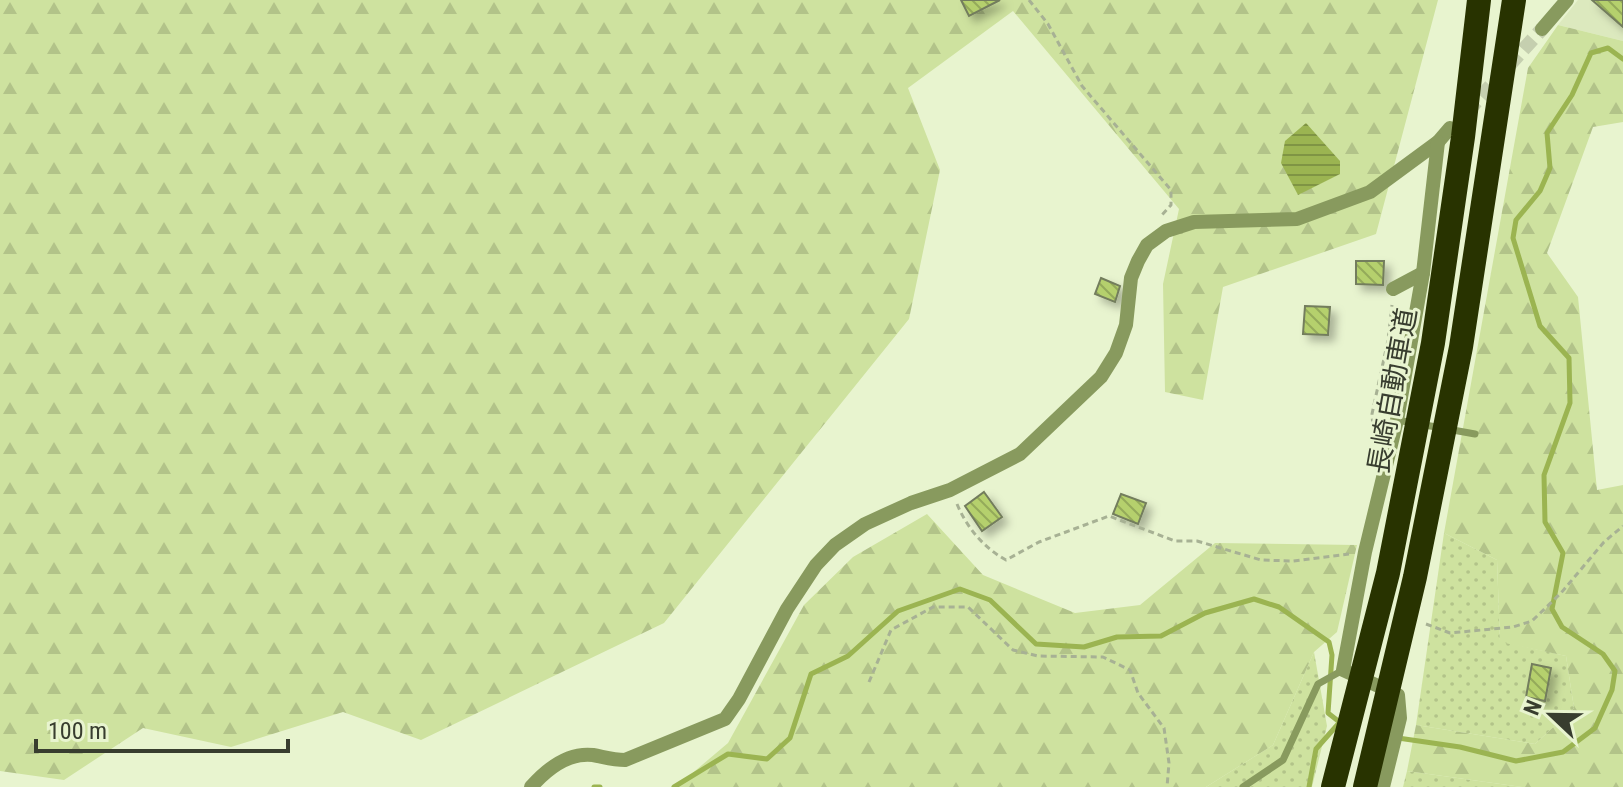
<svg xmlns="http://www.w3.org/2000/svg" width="1623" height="787" font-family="'Roboto Condensed','Noto Sans JP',sans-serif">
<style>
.built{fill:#dce9be}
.grass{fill:url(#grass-dots)}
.forest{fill:url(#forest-firs)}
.water{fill:url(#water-rules)}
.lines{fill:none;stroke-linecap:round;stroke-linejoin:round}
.stream{stroke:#9bb451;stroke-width:5}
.building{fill:url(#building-back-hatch);stroke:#737d5d;stroke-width:2;filter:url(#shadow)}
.minor-tunnel{stroke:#c5cfaf;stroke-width:14;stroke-dasharray:14 7;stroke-linecap:butt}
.path{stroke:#a7b194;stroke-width:3;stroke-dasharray:6 4;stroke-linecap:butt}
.service{stroke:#889a5e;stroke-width:7}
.minor{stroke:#889a5e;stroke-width:14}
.motorway-bridge{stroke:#283300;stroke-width:24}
.labels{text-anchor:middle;stroke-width:6;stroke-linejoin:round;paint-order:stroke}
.street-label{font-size:28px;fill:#383d2f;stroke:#e8f4cf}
</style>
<defs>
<pattern id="grass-dots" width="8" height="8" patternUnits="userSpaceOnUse" patternTransform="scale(2)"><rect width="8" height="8" fill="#cee29f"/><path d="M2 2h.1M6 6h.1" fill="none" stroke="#b2c389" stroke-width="1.8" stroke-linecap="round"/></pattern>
<pattern id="forest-firs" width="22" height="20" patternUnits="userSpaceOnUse" patternTransform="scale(2)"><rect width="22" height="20" fill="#cee29f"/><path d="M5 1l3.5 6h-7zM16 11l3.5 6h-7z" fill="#b2c389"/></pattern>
<pattern id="water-rules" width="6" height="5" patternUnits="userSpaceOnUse" patternTransform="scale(2)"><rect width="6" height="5" fill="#9bb451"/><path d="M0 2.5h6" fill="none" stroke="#7f9444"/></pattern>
<pattern id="building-back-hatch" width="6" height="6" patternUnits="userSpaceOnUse" patternTransform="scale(2)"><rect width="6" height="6" fill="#b5d06d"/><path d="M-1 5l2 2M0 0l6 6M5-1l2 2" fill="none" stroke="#94aa5a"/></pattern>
<filter id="shadow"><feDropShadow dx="6" dy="6" stdDeviation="4" flood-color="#0004"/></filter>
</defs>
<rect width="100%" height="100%" fill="#e8f4cf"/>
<path class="built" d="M 1578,0 L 1623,0 L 1623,41 L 1558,25 Z"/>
<g class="grass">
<path d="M 1444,533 L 1497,560 L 1500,641 L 1566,656 L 1574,708 L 1535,744 L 1416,725 Z"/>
<path d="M 1314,652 L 1327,726 L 1312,787 L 1206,787 L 1273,745 Z"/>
<path d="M 1407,771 L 1522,787 L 1403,787 Z"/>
</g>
<g class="forest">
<path d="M 0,0 L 1438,0 L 1376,234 L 1223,287 L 1203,400 L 1165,392 L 1163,284 L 1179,209 L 1013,11 L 908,88 L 940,170 L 909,319 L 664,623 L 421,740 L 343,712 L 231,747 L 143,728 L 64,780 L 0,771 Z"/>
<path d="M 1558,25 L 1623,41 L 1623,122 L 1593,127 L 1547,253 L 1578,297 L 1597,490 L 1623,485 L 1623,787 L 1522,787 L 1407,771 L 1416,725 L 1535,744 L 1574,708 L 1566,656 L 1500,642 L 1497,560 L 1444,533 L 1528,68 Z"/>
<path d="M 927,514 L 983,575 L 1075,613 L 1140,605 L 1215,543 L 1357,545 L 1337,632 L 1314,652 L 1273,745 L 1206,787 L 676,787 L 728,743 L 804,605 L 853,557 Z"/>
</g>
<path class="water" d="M 1306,123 L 1340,161 L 1340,174 L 1298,195 L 1281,163 L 1285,141 Z"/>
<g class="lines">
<g class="stream">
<path d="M 1398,738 L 1460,747 L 1516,761 L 1563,752 L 1595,728 L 1612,690 L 1615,671 L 1603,654 L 1562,627 L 1552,609 L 1563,553 L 1545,522 L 1544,475 L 1570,403 L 1569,358 L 1540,326 L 1513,238 L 1516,220 L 1540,191 L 1550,168 L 1547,133 L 1572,95 L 1591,53 L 1608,48 L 1623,59"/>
<path d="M 594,787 L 600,787"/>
<path d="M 674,787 L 728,754 L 767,759 L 790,738 L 811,674 L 848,656 L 898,611 L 960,589 L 990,600 L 1036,644 L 1084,647 L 1117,637 L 1161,636 L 1205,613 L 1254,599 L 1279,607 L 1329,642 L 1332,655 L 1328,713 L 1342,724"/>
<path d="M 1309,787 L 1316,749 L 1339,723"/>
</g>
</g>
<g class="building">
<path d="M 961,0 L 1000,0 L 969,16 Z"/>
<path d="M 1592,0 L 1623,0 L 1623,27 Z"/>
<path d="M 1356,261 L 1384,261 L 1383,285 L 1356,284 Z"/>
<path d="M 1101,278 L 1120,286 L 1115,302 L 1095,294 Z"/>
<path d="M 1305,306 L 1330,307 L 1328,335 L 1303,334 Z"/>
<path d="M 984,492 L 1002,517 L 982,531 L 965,506 Z"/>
<path d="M 1121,494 L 1146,503 L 1138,524 L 1113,514 Z"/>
<path d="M 1532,664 L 1551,668 L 1545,701 L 1526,697 Z"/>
</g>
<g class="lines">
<path class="minor-tunnel" d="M 1467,112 L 1542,29"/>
<g class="path">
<path d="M 1029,0 L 1048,24 L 1082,86 L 1171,190 L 1171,205 L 1161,216"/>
<path d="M 1379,431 L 1373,428 L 1372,414 L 1388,340 L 1392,305"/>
<path d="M 957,504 C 967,528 984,548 1006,560 L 1039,542 L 1109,516 L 1175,541 L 1197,541 L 1261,560 L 1293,561 L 1349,554"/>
<path d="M 1426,624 L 1450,633 L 1513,627 L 1532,621 L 1561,593 L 1604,542 L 1623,526"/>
<path d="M 869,682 L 891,630 L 933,607 L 968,607 L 1013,650 L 1038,656 L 1103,657 L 1130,670 L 1138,693 L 1164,728 L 1169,763 L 1167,787"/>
</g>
<g class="service">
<path d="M 1397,420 L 1475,434"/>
<path d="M 1243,787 L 1283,760 L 1318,684 L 1343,670"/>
</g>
<g class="minor">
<path d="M 1542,29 L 1567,0"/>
<path d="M 1393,289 L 1423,273"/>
<path d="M 531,787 C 546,770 567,752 593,755 C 604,757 613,760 625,760 L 725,719 L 739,699 L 787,609 L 816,565 L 835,545 L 865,524 L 911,503 L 950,490 L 1020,454 L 1101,377 L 1116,353 L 1126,325 L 1131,278 L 1138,261 L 1147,245 L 1166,231 L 1194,222 L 1297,219 L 1370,192 L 1438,142 L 1450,128"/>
<path d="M 1383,787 L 1400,718 L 1398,695 L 1343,670 L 1365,552 L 1397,420 L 1423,273 L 1438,142"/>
</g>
<g class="motorway-bridge">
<path d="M 1333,787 L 1388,573 L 1433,343 L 1463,137 L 1479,0"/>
<path d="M 1365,787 L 1415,577 L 1461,347 L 1514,0"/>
</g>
</g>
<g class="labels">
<g class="street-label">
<text transform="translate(1392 391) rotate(-80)" y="10">長崎自動車道</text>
</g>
</g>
<g transform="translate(1551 715) rotate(292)" stroke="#e8f4cf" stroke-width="6" paint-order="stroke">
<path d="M0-6L14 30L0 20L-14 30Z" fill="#383d2f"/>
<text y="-12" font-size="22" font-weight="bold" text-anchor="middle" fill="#383d2f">N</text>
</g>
<path d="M36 739v12h252v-12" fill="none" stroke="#383d2f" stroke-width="4"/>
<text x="48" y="739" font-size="24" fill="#383d2f" stroke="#e8f4cf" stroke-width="6" paint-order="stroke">100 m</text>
</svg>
